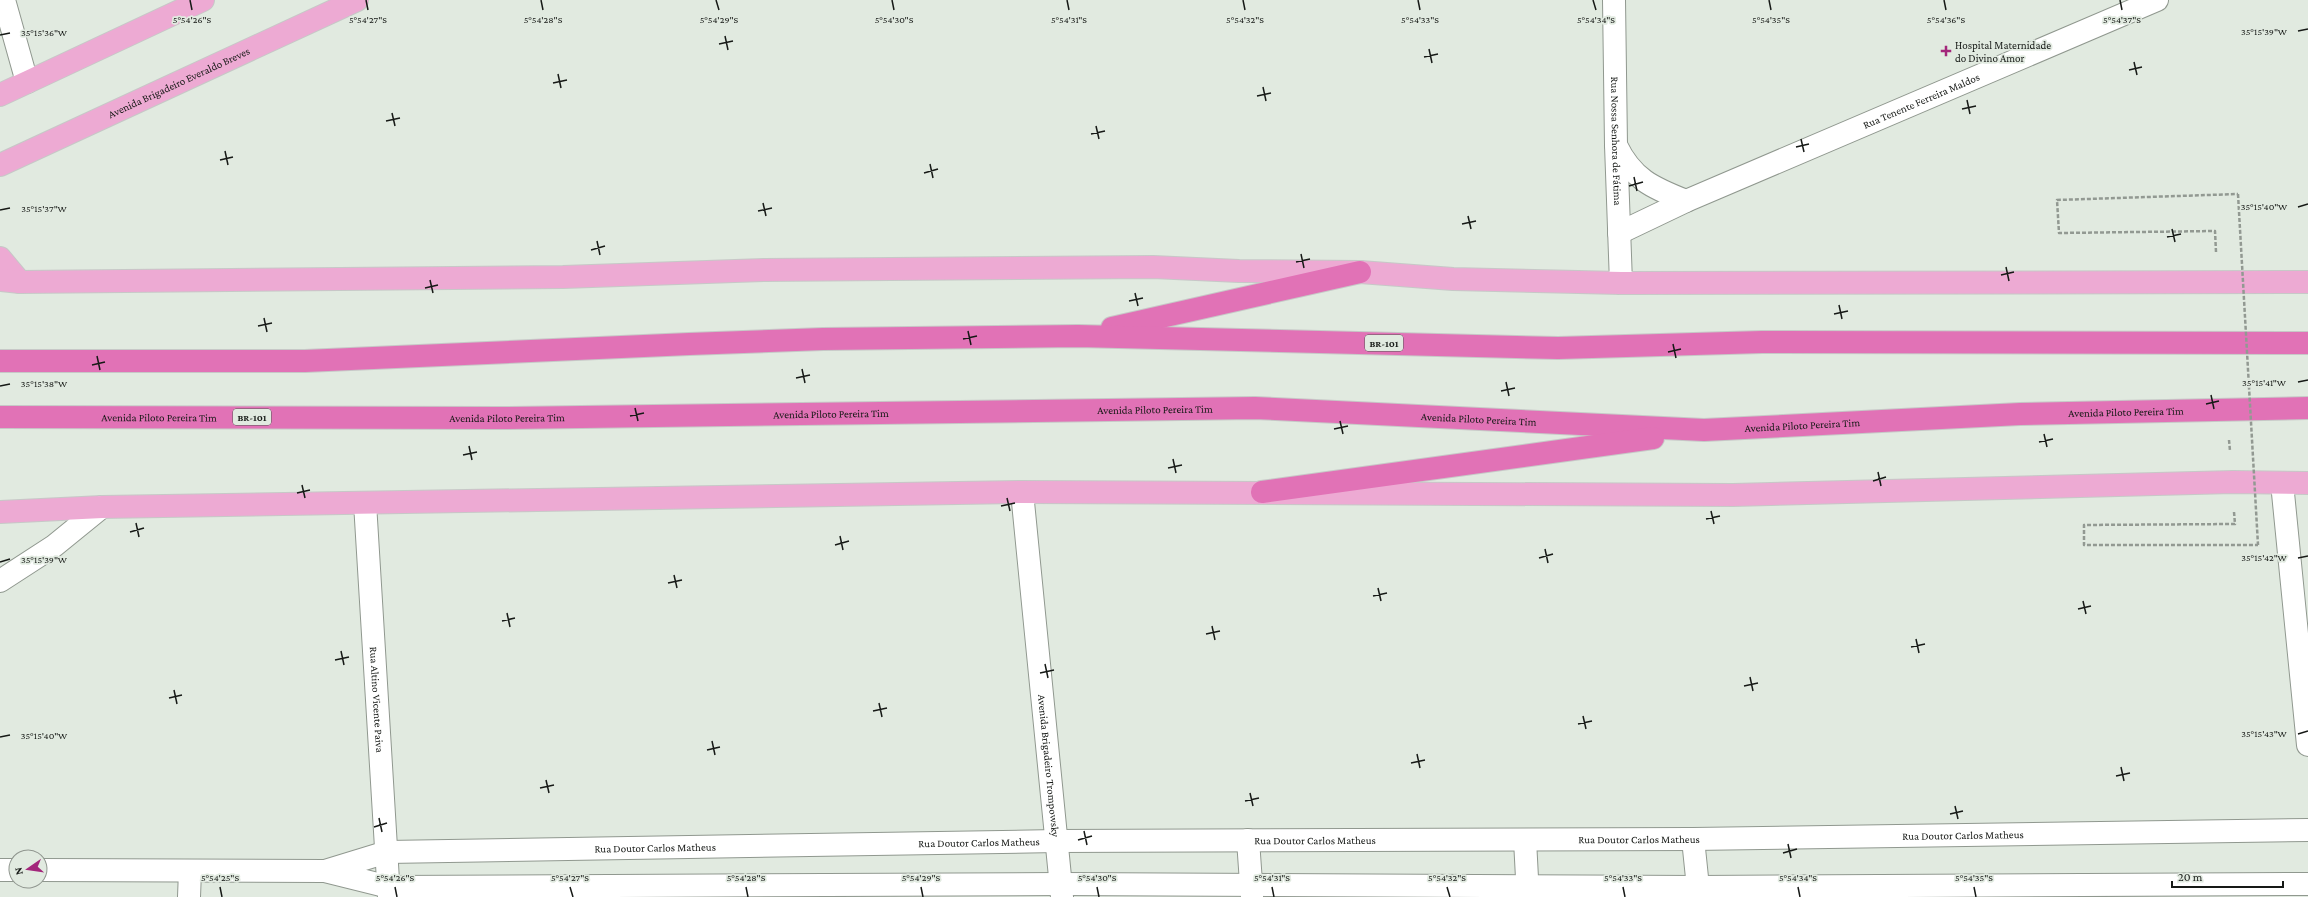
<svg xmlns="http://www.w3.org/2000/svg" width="2308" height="897" font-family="'Crimson Pro',serif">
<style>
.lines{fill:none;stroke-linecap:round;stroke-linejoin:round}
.minor-casing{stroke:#90988f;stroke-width:24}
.major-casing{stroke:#c7c8c7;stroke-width:24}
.highway-casing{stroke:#c7c8c7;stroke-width:24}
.path{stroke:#929992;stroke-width:2.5;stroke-dasharray:4 2;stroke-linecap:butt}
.minor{stroke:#fff;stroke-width:22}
.major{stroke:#edaad3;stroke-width:22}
.highway{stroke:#e172b6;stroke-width:22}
.path-bridge{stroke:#929992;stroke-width:2.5;stroke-dasharray:4 2;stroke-linecap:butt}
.ticks{fill:none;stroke:#161916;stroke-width:1.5}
.poi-dot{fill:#a3277b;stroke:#e1eae0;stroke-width:1.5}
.labels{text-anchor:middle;stroke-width:3.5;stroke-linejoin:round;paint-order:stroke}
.shield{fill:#e1eae0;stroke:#535853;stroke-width:1}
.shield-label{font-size:10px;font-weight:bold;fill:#161916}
.poi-label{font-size:11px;fill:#161916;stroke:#e1eae0;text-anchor:start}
.street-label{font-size:11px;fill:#161916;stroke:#e1eae0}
.ticks-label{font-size:10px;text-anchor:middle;fill:#161916;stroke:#e1eae0;stroke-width:3.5;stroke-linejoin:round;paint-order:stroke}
</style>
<rect width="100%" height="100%" fill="#e1eae0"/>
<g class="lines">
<g class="minor-casing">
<g id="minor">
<path d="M 4,0 L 27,82"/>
<path id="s1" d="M 1614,0 L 1616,145 L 1621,283"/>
<path d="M 1616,145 C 1632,179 1653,188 1686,201"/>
<path id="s2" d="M 1619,233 L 1686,201 L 2157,0"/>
<path d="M 2282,483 L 2308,745"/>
<path id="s3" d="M 1022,492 L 1062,897"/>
<path id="s4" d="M 365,503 L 389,897"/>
<path d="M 0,581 L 54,546 L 102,507"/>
<path d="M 1693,839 L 1699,897"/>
<path d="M 1248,840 L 1252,897"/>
<path d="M 1525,840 L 1528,897"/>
<path d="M 0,870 L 16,870"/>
<path d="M 40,870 L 325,871 L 389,887 L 1061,884 L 1698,887 L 2308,884"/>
<path id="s5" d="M 325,871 L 387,852 L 1057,841 L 1693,839 L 2308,830"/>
<path d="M 189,897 L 190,871"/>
</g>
</g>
<g class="major-casing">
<g id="major">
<path d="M 0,95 L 203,0"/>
<path id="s6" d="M 0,165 L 357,0"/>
<path d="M 0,258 L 20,282"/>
<path d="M 0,280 L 20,282 L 563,277 L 764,270 L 1153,267 L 1239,271 L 1360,272 L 1453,279 L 1621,283 L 2308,282"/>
<path d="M 0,512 L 102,507 L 1022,492 L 1733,495 L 2233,482 L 2308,483"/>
</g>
</g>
<g class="highway-casing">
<g id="highway">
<path d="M 1112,328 L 1360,272"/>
<path d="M 0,361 L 305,361 L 689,344 L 823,339 L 1078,336 L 1558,348 L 1762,342 L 2308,343"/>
<path id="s7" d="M 0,417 L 503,418 L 1255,408 L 1704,430 L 2020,414 L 2308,408"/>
<path d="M 1262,492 L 1653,438"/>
</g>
</g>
<g class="path">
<path d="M 2216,252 L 2215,231 L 2059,233 L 2057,200 L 2238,194"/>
<path d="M 2229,440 L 2230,451"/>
<path d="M 2234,512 L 2235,524 L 2084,525 L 2084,545 L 2258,545"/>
</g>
<use href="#minor" class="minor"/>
<use href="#major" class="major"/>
<use href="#highway" class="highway"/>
<path class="path-bridge" d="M 2238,194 L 2258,545"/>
</g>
<path class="ticks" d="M 190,0 L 192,10M 366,0 L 368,10M 541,0 L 543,10M 716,0 L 719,10M 892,0 L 894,10M 1067,0 L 1069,10M 1243,0 L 1245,10M 1418,0 L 1420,10M 1593,0 L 1596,10M 1769,0 L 1771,10M 1944,0 L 1946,10M 2120,0 L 2122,10M 2298,31 L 2308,29M 0,35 L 10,33M 725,36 L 728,50M 719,44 L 733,41M 1429,49 L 1432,63M 1424,57 L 1438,54M 2134,62 L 2137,75M 2129,70 L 2142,67M 558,74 L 561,88M 553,83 L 567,80M 1263,87 L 1266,101M 1257,96 L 1271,93M 1967,100 L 1970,114M 1962,109 L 1976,106M 392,113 L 395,126M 386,121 L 400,118M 1096,126 L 1099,139M 1091,134 L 1105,131M 1801,139 L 1804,152M 1796,147 L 1809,144M 225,151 L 228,165M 220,160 L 233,157M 930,164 L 933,178M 924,173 L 938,169M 1634,177 L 1637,191M 1629,186 L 1643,182M 763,203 L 766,216M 2298,207 L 2308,204M 0,210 L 10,208M 758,211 L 772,208M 1468,216 L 1471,229M 1462,224 L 1476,221M 2172,229 L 2175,242M 2167,237 L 2181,234M 597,241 L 600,255M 591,250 L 605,246M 1301,254 L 1304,268M 1296,262 L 1310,259M 2006,267 L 2009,281M 2001,275 L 2014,272M 430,280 L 433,293M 425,288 L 438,285M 1135,293 L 1138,306M 1129,301 L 1143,298M 1839,305 L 1842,319M 1834,314 L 1848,311M 264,318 L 267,332M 258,326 L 272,323M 968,331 L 971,345M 963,339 L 977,336M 1673,344 L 1676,358M 1668,352 L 1681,349M 97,356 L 100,370M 92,365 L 105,362M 802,369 L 805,383M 796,378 L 810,375M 1506,382 L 1509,396M 2298,382 L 2308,380M 0,386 L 10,384M 1501,391 L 1515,388M 2211,395 L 2214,409M 2206,404 L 2219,401M 635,408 L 638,421M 630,416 L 644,413M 1340,421 L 1343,434M 1334,429 L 1348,426M 2044,434 L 2047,447M 2039,442 L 2053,439M 469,446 L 472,460M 463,455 L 477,452M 1173,459 L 1176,473M 1168,468 L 1182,465M 1878,472 L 1881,486M 1873,481 L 1886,477M 302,485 L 305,498M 297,493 L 310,490M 1007,498 L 1010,511M 1001,506 L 1015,503M 1711,511 L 1714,524M 1706,519 L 1720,516M 136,523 L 139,537M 130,532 L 144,528M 840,536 L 843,550M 835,545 L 849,541M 1545,549 L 1548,563M 1539,558 L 1553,554M 2298,558 L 2308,556M 0,562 L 10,559M 674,575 L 677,588M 668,583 L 682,580M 1378,588 L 1381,601M 1373,596 L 1387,593M 2083,601 L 2086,614M 2078,609 L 2091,606M 507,613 L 510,627M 502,621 L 515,618M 1212,626 L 1215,640M 1206,634 L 1220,631M 1916,639 L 1919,653M 1911,647 L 1925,644M 341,651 L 344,665M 335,660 L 349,657M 1045,664 L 1048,678M 1040,673 L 1054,670M 1750,677 L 1753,691M 1744,686 L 1758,683M 174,690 L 177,704M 169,698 L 182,695M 879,703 L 882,717M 873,711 L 887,708M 1583,716 L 1586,729M 1578,724 L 1592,721M 2298,734 L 2308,731M 0,737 L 10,735M 712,741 L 715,755M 707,750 L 720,747M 1417,754 L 1420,768M 1411,763 L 1425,760M 2121,767 L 2124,781M 2116,776 L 2130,773M 546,780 L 549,793M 540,788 L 554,785M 1250,793 L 1253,806M 1245,801 L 1259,798M 1955,806 L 1958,819M 1950,814 L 1963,811M 379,818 L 382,832M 374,827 L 387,823M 1084,831 L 1087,845M 1078,840 L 1092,836M 1788,844 L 1791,858M 1783,853 L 1797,849M 220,887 L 222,897M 395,887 L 397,897M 570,887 L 573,897M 746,887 L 748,897M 921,887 L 923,897M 1097,887 L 1099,897M 1272,887 L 1274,897M 1447,887 L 1450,897M 1623,887 L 1625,897M 1798,887 L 1800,897M 1974,887 L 1976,897"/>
<path class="poi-dot" d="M1944 45h4v4h4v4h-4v4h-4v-4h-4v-4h4z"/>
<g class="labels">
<g class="shield">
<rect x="1365" y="335" width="38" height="16" rx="3"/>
<rect x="233" y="409" width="38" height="16" rx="3"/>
</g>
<g class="shield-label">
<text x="1384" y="347">BR-101</text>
<text x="252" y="421">BR-101</text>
</g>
<g class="poi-label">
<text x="1955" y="49">Hospital Maternidade<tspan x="1955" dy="13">do Divino Amor</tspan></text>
</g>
<g class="street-label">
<text dy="4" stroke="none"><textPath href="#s6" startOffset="197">Avenida Brigadeiro Everaldo Breves</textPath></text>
<text dy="4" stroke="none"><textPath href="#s2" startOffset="330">Rua Tenente Ferreira Maldos</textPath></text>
<text dy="4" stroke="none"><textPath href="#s1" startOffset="141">Rua Nossa Senhora de Fátima</textPath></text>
<text dy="4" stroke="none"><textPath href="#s7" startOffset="1155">Avenida Piloto Pereira Tim</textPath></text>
<text dy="4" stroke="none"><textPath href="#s7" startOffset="2127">Avenida Piloto Pereira Tim</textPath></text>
<text dy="4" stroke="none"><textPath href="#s7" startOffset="831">Avenida Piloto Pereira Tim</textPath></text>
<text dy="4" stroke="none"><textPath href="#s7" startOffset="159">Avenida Piloto Pereira Tim</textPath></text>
<text dy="4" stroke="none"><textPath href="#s7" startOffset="507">Avenida Piloto Pereira Tim</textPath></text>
<text dy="4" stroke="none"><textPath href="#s7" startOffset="1479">Avenida Piloto Pereira Tim</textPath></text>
<text dy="4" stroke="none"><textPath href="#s7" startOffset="1803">Avenida Piloto Pereira Tim</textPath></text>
<text dy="4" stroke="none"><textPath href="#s4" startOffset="197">Rua Altino Vicente Paiva</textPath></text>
<text dy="4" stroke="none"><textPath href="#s3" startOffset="275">Avenida Brigadeiro Trompowsky</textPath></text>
<text dy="4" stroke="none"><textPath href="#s5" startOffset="1641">Rua Doutor Carlos Matheus</textPath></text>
<text dy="4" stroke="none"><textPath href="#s5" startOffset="1317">Rua Doutor Carlos Matheus</textPath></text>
<text dy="4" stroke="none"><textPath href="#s5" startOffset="993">Rua Doutor Carlos Matheus</textPath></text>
<text dy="4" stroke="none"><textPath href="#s5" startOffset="657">Rua Doutor Carlos Matheus</textPath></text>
<text dy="4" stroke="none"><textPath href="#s5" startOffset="333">Rua Doutor Carlos Matheus</textPath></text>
</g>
</g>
<g class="ticks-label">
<text x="192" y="23">5°54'26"S</text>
<text x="368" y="23">5°54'27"S</text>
<text x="543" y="23">5°54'28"S</text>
<text x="719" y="23">5°54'29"S</text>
<text x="894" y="23">5°54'30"S</text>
<text x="1069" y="23">5°54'31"S</text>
<text x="1245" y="23">5°54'32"S</text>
<text x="1420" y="23">5°54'33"S</text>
<text x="1596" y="23">5°54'34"S</text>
<text x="1771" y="23">5°54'35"S</text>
<text x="1946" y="23">5°54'36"S</text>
<text x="2122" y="23">5°54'37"S</text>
<text x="2264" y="35">35°15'39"W</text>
<text x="44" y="36">35°15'36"W</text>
<text x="2264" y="210">35°15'40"W</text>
<text x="44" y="212">35°15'37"W</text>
<text x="2264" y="386">35°15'41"W</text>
<text x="44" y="387">35°15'38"W</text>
<text x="2264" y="561">35°15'42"W</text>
<text x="44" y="563">35°15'39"W</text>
<text x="2264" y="737">35°15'43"W</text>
<text x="44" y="739">35°15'40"W</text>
<text x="220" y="881">5°54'25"S</text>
<text x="395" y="881">5°54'26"S</text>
<text x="570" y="881">5°54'27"S</text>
<text x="746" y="881">5°54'28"S</text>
<text x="921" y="881">5°54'29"S</text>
<text x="1097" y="881">5°54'30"S</text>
<text x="1272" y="881">5°54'31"S</text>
<text x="1447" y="881">5°54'32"S</text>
<text x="1623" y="881">5°54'33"S</text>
<text x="1798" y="881">5°54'34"S</text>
<text x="1974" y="881">5°54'35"S</text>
</g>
<g transform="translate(28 869) rotate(257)"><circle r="19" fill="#e1eae0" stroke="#90968f"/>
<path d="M0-3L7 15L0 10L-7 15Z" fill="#a3277b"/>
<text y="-6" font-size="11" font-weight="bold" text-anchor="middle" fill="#161916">N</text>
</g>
<path d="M2172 881v6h111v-6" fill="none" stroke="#161916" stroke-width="2"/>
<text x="2178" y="881" font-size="12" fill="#161916" stroke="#e1eae0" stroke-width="3" paint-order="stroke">20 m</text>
</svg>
